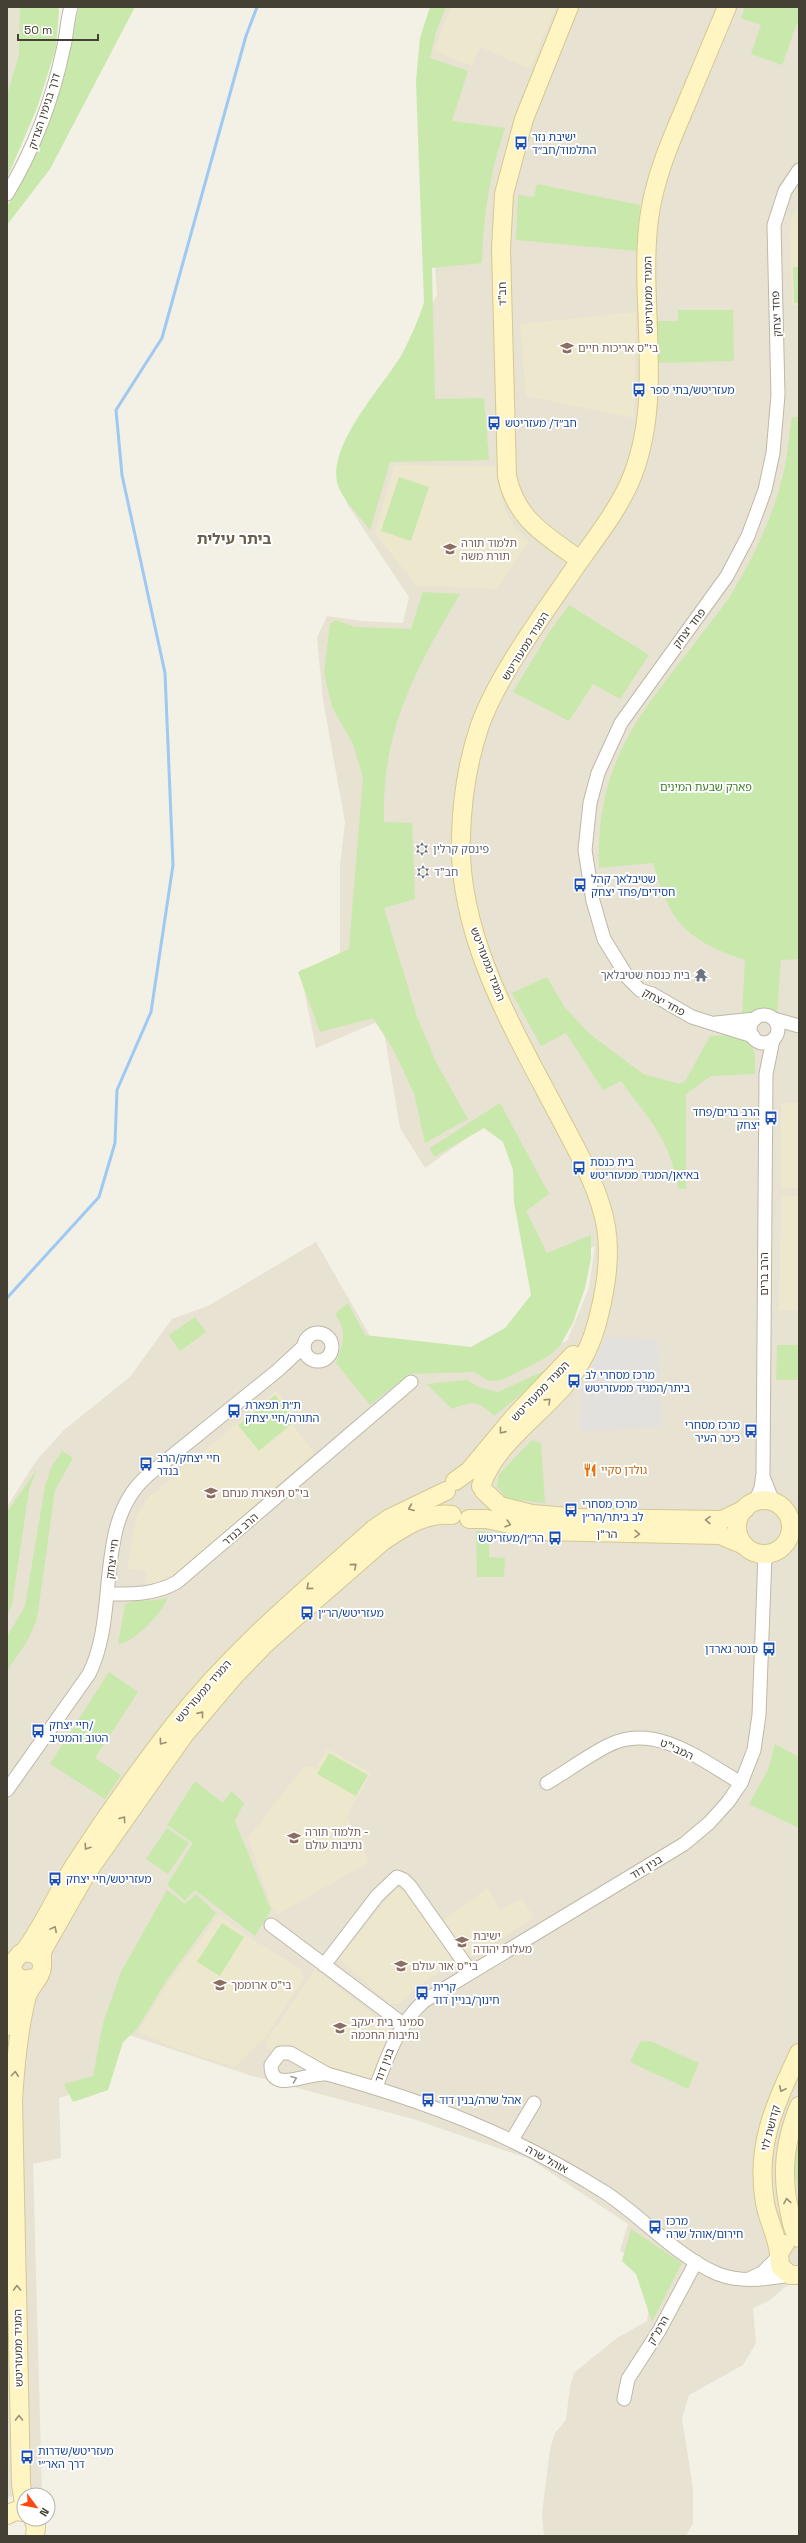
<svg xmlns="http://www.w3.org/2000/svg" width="806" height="2543" font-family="'Space Grotesk','Noto Sans Hebrew',sans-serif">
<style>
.residential{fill:#e7e2d2}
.education{fill:#ede7ce}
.green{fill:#c8e9ab}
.parking{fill:#e3e1dd}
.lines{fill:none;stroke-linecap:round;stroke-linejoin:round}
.stream{stroke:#9ec9f3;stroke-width:3}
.street-casing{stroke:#bfb8a7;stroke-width:15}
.secondary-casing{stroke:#d5c892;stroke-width:20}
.street{stroke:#fff;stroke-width:13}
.secondary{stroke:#fff5c3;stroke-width:18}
.oneway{stroke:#999174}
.oneway2{stroke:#a2a09a}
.labels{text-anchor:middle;stroke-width:4;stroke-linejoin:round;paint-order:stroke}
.street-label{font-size:11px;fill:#454034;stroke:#fff}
.transit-label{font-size:11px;fill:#164399;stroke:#fff;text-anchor:start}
.education-label{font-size:11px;fill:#785e54;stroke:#fff;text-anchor:start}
.park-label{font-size:11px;fill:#3e7925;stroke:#fff}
.worship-label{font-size:11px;fill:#5b616d;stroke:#fff;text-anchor:start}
.food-label{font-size:11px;fill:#c56008;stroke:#fff;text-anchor:start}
.district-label{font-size:15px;font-weight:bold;fill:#695f4b;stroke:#fff}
</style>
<rect width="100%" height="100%" fill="#f3f0e5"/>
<g class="residential">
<path d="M 7,7 L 24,7 L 21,74 L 7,124 Z"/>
<path d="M 442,7 L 799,7 L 799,2143 L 794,2148 L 799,2153 L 799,2275 L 769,2301 L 753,2308 L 756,2343 L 743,2365 L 689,2395 L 682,2418 L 693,2489 L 693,2523 L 686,2536 L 544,2536 L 542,2513 L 550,2449 L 555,2433 L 566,2420 L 570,2387 L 574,2373 L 617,2338 L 647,2321 L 649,2306 L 634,2262 L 620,2250 L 628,2224 L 530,2159 L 413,2119 L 249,2075 L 126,2034 L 99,2086 L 59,2098 L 61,2158 L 33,2164 L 42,2494 L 7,2497 L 7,1507 L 36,1461 L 64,1430 L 130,1377 L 172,1319 L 208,1306 L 316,1242 L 388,1367 L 496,1367 L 567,1341 L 589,1288 L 595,1246 L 542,1264 L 516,1210 L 542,1190 L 493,1119 L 425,1168 L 400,1128 L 382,1020 L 316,1048 L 300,970 L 340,957 L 340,866 L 345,822 L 323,700 L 317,638 L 327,616 L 362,621 L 403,623 L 409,597 L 347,504 L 343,464 L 437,295 L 426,120 L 427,43 Z"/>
</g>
<g class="education">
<path d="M 451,7 L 556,7 L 530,69 L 480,47 L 472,66 L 434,51 Z"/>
<path d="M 799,200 L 799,305 L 792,305 L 790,235 L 791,220 Z"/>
<path d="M 636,312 L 634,418 L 526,396 L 520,324 Z"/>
<path d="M 394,465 L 496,467 L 502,501 L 512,524 L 529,542 L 497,589 L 417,586 L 375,533 Z"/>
<rect x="781" y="1103" width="18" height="85"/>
<path d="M 781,1196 L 799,1196 L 799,1310 L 779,1310 Z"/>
<path d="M 276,1391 L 300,1420 L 293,1425 L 314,1453 L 183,1569 L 172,1577 L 155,1584 L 145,1584 L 147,1572 L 127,1569 L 137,1514 L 149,1497 Z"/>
<path d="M 327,1749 L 371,1773 L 347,1816 L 369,1862 L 278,1914 L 272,1908 L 248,1838 L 304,1766 L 316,1767 Z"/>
<path d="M 396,1887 L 408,1891 L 454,1963 L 421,1984 L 400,2004 L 390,2004 L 342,1962 L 341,1956 Z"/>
<path d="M 488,1888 L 500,1910 L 522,1898 L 534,1918 L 468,1959 L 441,1921 Z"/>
<path d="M 219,1915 L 255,1941 L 300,1968 L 304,1978 L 264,2039 L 235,2067 L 175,2048 L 138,2032 L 169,1981 Z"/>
<path d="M 315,1969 L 393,2030 L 371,2080 L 269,2050 L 265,2042 Z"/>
</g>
<g class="green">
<path d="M 20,7 L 58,7 L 59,11 L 56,48 L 37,108 L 7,178 L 7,96 L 19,54 Z"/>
<path d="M 79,7 L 135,7 L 50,169 L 7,225 L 7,206 L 21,183 L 40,143 L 59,89 Z"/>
<path d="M 430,7 L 446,7 L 436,32 L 430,58 L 468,71 L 452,121 L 505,128 C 489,177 484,212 482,263 L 432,268 L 435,399 L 484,398 L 489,460 L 390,462 L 370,530 C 360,517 345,502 339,488 C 323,450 382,387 401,356 C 410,339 418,321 424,303 L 416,81 L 420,38 Z"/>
<path d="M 745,7 L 799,7 L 799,18 L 782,65 L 751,54 L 761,25 L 741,18 Z"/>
<path d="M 537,184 L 640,205 L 637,251 L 516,240 L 518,195 L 534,197 Z"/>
<path d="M 793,267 L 799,267 L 799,303 L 794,303 Z"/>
<path d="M 678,310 L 733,310 L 734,361 L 658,363 L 657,321 L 678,321 Z"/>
<path d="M 792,417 L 799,417 L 799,959 L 781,960 L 777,1013 L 764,1009 L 742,1014 L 745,960 C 686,940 670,923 653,863 L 599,868 C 596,762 637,718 698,639 C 709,624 722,609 732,593 C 755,555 774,514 784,471 C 788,454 789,435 792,417 Z"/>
<path d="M 399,477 L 429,487 L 411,541 L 381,531 Z"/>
<path d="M 423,592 L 460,594 C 415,670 381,731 384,822 L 412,823 L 415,899 L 384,908 L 417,1017 L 437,1064 L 468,1119 L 425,1143 L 414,1093 L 393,1049 L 373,1018 L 320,1032 L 298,972 L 349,949 L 363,777 L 353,744 L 332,707 L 324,673 L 330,624 L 336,620 L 355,627 L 411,629 Z"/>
<path d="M 569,605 L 649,655 L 620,699 L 593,684 L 569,721 L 513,692 L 548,634 Z"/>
<path d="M 547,977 L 565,1008 L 591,1035 L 643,1074 L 680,1084 L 686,1080 L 710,1036 L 732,1035 L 751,1044 L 755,1054 L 755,1074 L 711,1076 L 686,1094 L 686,1189 L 678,1188 C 670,1138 649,1120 621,1081 L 603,1090 L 566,1033 L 541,1046 L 512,993 Z"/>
<path d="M 500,1103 L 549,1194 L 526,1211 L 547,1253 L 591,1235 L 591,1259 L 585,1288 L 573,1323 L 559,1347 L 549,1356 L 502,1380 L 489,1381 L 474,1372 L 409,1374 L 370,1405 L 336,1363 C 343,1342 348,1333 335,1314 L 348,1303 L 365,1335 L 471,1347 L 505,1328 L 531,1295 L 514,1202 L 513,1170 L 503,1142 L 484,1128 L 434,1157 L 430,1148 Z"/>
<path d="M 195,1317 L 206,1332 L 180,1351 L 169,1335 Z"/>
<path d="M 777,1345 L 799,1345 L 799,1380 L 776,1380 Z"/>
<path d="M 559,1364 L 494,1416 C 477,1400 473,1401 452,1409 L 427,1384 L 467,1380 L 478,1387 L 498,1392 Z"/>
<path d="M 275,1395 L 296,1420 L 259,1451 L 238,1425 Z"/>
<path d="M 532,1440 L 541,1443 L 545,1503 L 507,1499 L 497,1487 L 499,1474 Z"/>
<path d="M 62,1451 L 73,1458 L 55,1490 L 37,1619 L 28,1640 L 7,1671 L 7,1637 L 25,1606 L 45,1486 L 52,1466 Z"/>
<path d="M 37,1469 L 29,1490 L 12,1605 L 7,1615 L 7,1512 Z"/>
<path d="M 476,1531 L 489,1532 L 489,1557 L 505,1558 L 504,1577 L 477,1577 Z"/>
<path d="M 168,1597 C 164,1611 133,1644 118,1644 L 125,1605 C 135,1597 154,1604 168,1597 Z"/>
<path d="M 109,1672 L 138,1692 L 95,1758 L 121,1775 L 105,1799 L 50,1764 Z"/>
<path d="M 775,1744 L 799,1757 L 799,1828 L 749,1804 L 768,1770 Z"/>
<path d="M 329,1753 L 368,1775 L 356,1796 L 317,1774 Z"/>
<path d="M 195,1781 L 223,1803 L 231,1791 L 244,1803 L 235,1821 L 271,1910 L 255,1936 L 195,1890 L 185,1901 L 167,1885 L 193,1843 L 167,1825 Z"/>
<path d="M 167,1828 L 189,1843 L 168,1874 L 146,1859 Z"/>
<path d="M 167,1890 L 185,1904 L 196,1894 L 216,1913 L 166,1981 L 137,2029 L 123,2042 L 108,2090 L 73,2102 L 64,2084 L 93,2076 L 103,2023 L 121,1972 Z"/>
<path d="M 222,1923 L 244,1937 L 220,1976 L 197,1962 Z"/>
<path d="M 650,2041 L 699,2063 L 688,2089 L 630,2062 L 640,2042 Z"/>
<path d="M 799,2145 L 799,2195 L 791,2152 Z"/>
<path d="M 631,2229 L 682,2263 L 652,2322 L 636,2274 L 622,2261 Z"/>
</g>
<path class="parking" d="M 605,1337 L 658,1340 L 661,1427 L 580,1431 L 581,1390 Z"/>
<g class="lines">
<path class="stream" d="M 7,1298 L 99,1197 L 115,1143 L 117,1090 L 151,1012 L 173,865 L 165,673 L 122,475 L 116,410 L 162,338 L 246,36 L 257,7"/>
<g class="street-casing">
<g id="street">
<path d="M 7,194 C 34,149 53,99 64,46 C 67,33 67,20 71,7"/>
<circle cx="764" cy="1029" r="14"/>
<path d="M 774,1019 L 799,1026"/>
<path d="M 716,1023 L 755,1019"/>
<path d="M 753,1036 L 692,1017 L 652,994 L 640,990 L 628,978 L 604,939 L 593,901 L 585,850 L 590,803 L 598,773 L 621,723 L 727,576 L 748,536 L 765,490 L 773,453 L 778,395 L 774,225 L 785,191 L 799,170"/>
<circle cx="318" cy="1347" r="14"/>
<path d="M 764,1479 L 773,1502"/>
<path d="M 755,1502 L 761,1488 L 763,1473 L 766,1074 L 773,1040"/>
<path d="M 108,1594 C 133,1594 154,1595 177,1582 L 411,1382"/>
<path d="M 547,1783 C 567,1771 586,1757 607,1746 C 654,1721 701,1760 741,1783"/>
<path d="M 7,1790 L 89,1674 C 120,1613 93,1523 147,1476 L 277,1371 L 304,1346"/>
<path d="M 271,1925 L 403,2024"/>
<path d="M 324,1965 L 377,1896 L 397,1877 L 404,1880 L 410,1886 L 470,1971"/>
<path d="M 327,2074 L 290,2053 L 280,2053 L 271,2065 C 271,2095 307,2072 327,2074 C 429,2102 516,2136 606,2193 C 642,2217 679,2258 718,2274 C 742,2283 766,2279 790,2275"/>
<path d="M 376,2087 C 388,2055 398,2025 424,2001 L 684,1844 L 709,1823 L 728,1802 L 741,1783 L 754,1750 L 759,1715 L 765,1555"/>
<path d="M 512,2140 L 534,2103"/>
<path d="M 751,2278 L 762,2273 L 778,2257"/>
<path d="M 624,2399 L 628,2379 L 659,2331 L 696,2262"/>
</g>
</g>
<g class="secondary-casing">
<g id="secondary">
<path d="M 569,7 L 524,119 L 504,194 L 501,249 L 507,476 C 516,520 547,536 580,560"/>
<path d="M 455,1481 L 469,1471 L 514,1417 L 573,1355"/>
<path d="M 481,1486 C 495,1445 536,1418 563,1387 C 581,1366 593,1342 599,1315 C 606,1287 611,1256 606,1227 C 599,1187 577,1151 559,1116 C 514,1030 457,936 461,836 C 462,799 468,760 480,725 C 499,673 545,612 576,566 C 595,539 615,514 629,484 C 666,401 638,306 649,219 C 654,181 668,147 683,112 C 698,77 712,42 727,7"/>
<path d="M 484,1491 L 500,1506 L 532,1514 L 581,1518 L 722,1520 L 745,1509"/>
<circle cx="764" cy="1527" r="27"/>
<path d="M 469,1519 L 486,1519 L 542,1531 L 720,1535 L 744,1545"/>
<path d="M 24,1952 C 44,1925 57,1894 74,1866 C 105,1818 139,1770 174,1725 C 234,1649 302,1593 374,1529 L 390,1518 L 446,1491"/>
<path d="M 42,1965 L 42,1952 L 46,1944 L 86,1874 L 184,1735 L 235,1675 L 266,1643 L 383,1541 C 404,1527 426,1512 452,1515"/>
<path d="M 7,2026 L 14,1974"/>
<path d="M 799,2106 C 785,2141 781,2172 789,2209 C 791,2219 792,2230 799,2238"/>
<path d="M 785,2244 L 779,2253 L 780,2266 L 790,2275 L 799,2275"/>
<path d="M 779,2253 C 777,2236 768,2220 765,2203 C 755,2145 775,2105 799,2053"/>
<path d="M 24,2504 L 21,2484 L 13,2101 C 15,2066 18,2030 27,1996 C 30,1986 42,1977 42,1966 C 42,1954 29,1950 20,1954 L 12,1964 L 14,1974 L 22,1980 L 36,1978"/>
<path d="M 7,2515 L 15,2511 L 24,2512"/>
<path d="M 33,2519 L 36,2526 L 35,2536"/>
</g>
</g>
<use href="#street" class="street"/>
<use href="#secondary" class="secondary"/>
</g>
<defs><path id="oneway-chevron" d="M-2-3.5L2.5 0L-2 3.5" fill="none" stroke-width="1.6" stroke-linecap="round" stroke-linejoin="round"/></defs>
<g class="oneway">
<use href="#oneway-chevron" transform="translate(548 1401) rotate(-44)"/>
<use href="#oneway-chevron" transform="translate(502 1431) rotate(129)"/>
<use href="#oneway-chevron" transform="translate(411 1508) rotate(158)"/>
<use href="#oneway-chevron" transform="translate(708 1520) rotate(-179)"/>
<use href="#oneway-chevron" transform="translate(508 1524) rotate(17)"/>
<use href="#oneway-chevron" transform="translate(637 1534) rotate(1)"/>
<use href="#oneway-chevron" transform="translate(354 1566) rotate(-41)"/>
<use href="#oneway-chevron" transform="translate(309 1587) rotate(139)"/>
<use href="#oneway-chevron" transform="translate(201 1714) rotate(-51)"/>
<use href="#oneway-chevron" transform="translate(162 1742) rotate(126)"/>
<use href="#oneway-chevron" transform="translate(123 1819) rotate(-54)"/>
<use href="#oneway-chevron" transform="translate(87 1847) rotate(124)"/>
<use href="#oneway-chevron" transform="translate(54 1929) rotate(-62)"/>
<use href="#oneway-chevron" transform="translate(15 2074) rotate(-85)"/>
<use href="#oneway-chevron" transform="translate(782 2089) rotate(115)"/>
<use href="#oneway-chevron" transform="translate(787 2201) rotate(-100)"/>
<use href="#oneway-chevron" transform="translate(17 2288) rotate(-91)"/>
<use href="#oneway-chevron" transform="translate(19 2418) rotate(-91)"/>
</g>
<use class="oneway2" href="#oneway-chevron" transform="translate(294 2079) rotate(-21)"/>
<defs>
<g id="bus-bare" transform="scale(1.08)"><path d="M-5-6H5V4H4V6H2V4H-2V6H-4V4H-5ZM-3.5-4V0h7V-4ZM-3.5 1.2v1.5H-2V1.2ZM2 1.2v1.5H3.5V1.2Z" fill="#1a4fb4" stroke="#fff" stroke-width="2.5" paint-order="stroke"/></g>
<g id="school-bare" transform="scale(1.08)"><path d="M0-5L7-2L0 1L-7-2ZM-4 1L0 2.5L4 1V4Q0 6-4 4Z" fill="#8d6e63" stroke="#fff" stroke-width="2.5" paint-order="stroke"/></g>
<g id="synagogue-bare" transform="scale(1.08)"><path d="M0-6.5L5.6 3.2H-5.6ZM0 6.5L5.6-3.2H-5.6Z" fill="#6b7280" stroke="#fff" stroke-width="2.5" paint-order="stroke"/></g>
<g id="temple-bare" transform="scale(1.08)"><path d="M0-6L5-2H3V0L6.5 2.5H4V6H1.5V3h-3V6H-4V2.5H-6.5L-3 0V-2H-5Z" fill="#6b7280" stroke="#fff" stroke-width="2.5" paint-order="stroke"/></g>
<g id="restaurant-bare" transform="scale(1.08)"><path d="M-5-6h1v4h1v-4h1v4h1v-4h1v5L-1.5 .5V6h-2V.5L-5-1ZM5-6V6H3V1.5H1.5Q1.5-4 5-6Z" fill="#e8710a" stroke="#fff" stroke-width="2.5" paint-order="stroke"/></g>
</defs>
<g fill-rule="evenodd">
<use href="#bus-bare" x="521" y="143"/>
<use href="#school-bare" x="567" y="348"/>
<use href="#bus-bare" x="639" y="390"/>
<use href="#bus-bare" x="494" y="423"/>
<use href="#school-bare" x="450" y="549"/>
<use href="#synagogue-bare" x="422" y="849"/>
<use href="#synagogue-bare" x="423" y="872"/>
<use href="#bus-bare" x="580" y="885"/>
<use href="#temple-bare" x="701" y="975"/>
<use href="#bus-bare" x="771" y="1118"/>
<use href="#bus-bare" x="579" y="1168"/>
<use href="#bus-bare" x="574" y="1381"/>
<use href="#bus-bare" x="234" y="1411"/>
<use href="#bus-bare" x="751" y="1431"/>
<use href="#bus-bare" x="146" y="1464"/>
<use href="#restaurant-bare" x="590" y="1470"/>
<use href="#school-bare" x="211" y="1493"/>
<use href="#bus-bare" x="571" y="1510"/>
<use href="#bus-bare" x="555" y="1538"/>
<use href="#bus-bare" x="307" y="1613"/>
<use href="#bus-bare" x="769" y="1649"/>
<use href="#bus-bare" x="38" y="1731"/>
<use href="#school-bare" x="294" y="1838"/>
<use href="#bus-bare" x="55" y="1879"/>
<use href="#school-bare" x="462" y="1942"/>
<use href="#school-bare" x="401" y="1966"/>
<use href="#school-bare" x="220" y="1985"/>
<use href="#bus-bare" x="422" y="1993"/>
<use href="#school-bare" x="340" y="2028"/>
<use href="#bus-bare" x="428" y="2100"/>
<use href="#bus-bare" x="655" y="2227"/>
<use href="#bus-bare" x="27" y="2457"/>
</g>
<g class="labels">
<g class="street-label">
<text transform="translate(44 111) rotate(-72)" y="4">דרך בנימין הצדיק</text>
<text transform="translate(502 294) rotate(-91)" y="4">חב"ד</text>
<text transform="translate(648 295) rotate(-91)" y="4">המגיד ממעזריטש</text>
<text transform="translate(776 314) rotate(-93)" y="4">פחד יצחק</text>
<text transform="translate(689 628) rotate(-53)" y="4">פחד יצחק</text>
<text transform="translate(525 646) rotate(-58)" y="4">המגיד ממעזריטש</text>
<text transform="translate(488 964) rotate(69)" y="4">המגיד ממעזריטש</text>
<text transform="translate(664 1002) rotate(28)" y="4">פחד יצחק</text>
<text transform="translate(764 1274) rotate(-90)" y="4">הרב ברים</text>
<text transform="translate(540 1391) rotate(-46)" y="4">המגיד ממעזריטש</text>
<text transform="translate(240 1529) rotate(-41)" y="4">הרב בנדר</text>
<text transform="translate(607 1534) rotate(1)" y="4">הר"ן</text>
<text transform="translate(112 1559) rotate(-83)" y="4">חיי יצחק</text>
<text transform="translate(203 1691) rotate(-49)" y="4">המגיד ממעזריטש</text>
<text transform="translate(677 1749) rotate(25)" y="4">המבי"ט</text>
<text transform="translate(646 1867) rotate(-31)" y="4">בנין דוד</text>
<text transform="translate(384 2065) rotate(-69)" y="4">בנין דוד</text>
<text transform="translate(770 2128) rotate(-75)" y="4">קדושת לוי</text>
<text transform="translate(547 2159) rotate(29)" y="4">אוהל שרה</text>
<text transform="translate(658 2330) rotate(-60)" y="4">הרמ"ק</text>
<text transform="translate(18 2348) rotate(-91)" y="4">המגיד ממעזריטש</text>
</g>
<g class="transit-label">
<text x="532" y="141">ישיבת נזר<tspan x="532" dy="13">התלמוד/חב״ד</tspan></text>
<text x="650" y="394">מעזריטש/בתי ספר</text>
<text x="505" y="427">חב״ד/ מעזריטש</text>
<text x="591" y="883">שטיבלאך קהל<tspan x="591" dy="13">חסידים/פחד יצחק</tspan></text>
<text x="760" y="1116" text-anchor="end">הרב ברים/פחד<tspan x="760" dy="13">יצחק</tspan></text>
<text x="590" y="1166">בית כנסת<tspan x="590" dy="13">באיאן/המגיד ממעזריטש</tspan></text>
<text x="585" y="1379">מרכז מסחרי לב<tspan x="585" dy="13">ביתר/המגיד ממעזריטש</tspan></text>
<text x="245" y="1409">ת״ת תפארת<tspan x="245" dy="13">התורה/חיי יצחק</tspan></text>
<text x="740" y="1429" text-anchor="end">מרכז מסחרי<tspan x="740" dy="13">כיכר העיר</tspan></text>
<text x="157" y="1462">חיי יצחק/הרב<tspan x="157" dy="13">בנדר</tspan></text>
<text x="582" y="1508">מרכז מסחרי<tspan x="582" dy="13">לב ביתר/הר״ן</tspan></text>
<text x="544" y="1542" text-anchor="end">הר״ן/מעזריטש</text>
<text x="318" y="1617">מעזריטש/הר״ן</text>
<text x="758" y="1653" text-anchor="end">סנטר גארדן</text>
<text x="49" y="1729">חיי יצחק/<tspan x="49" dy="13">הטוב והמטיב</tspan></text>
<text x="66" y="1883">מעזריטש/חיי יצחק</text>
<text x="433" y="1991">קרית<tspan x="433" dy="13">חינוך/בניין דוד</tspan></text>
<text x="439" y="2104">אהל שרה/בנין דוד</text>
<text x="666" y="2225">מרכז<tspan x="666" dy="13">חירום/אוהל שרה</tspan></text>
<text x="38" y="2455">מעזריטש/שדרות<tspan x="38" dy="13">דרך האר״י</tspan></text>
</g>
<g class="education-label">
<text x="578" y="352">בי"ס אריכות חיים</text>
<text x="461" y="547">תלמוד תורה<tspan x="461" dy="13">תורת משה</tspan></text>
<text x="222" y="1497">בי"ס תפארת מנחם</text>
<text x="305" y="1836">תלמוד תורה -<tspan x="305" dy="13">נתיבות עולם</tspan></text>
<text x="473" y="1940">ישיבת<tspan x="473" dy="13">מעלות יהודה</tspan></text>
<text x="412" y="1970">בי"ס אור עולם</text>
<text x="231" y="1989">בי"ס ארוממך</text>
<text x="351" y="2026">סמינר בית יעקב<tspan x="351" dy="13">נתיבות החכמה</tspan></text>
</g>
<g class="park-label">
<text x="706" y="791">פארק שבעת המינים</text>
</g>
<g class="worship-label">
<text x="433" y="853">פינסק קרלין</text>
<text x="434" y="876">חב"ד</text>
<text x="690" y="979" text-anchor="end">בית כנסת שטיבלאך</text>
</g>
<g class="food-label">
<text x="601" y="1474">גולדן סקיי</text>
</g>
<g class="district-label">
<text x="234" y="544">ביתר עילית</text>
</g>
</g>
<rect width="806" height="2543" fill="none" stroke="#454034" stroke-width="16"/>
<g transform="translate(36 2507) rotate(122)"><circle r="19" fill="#ffffff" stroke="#b5b3ae"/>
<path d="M0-3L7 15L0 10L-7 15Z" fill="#ff4710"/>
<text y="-6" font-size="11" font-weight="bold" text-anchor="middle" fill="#454034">N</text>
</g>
<path d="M18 34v6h80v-6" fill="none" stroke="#454034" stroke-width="2"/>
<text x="24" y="34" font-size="12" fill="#454034" stroke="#ffffff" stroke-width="3" paint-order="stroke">50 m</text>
</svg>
